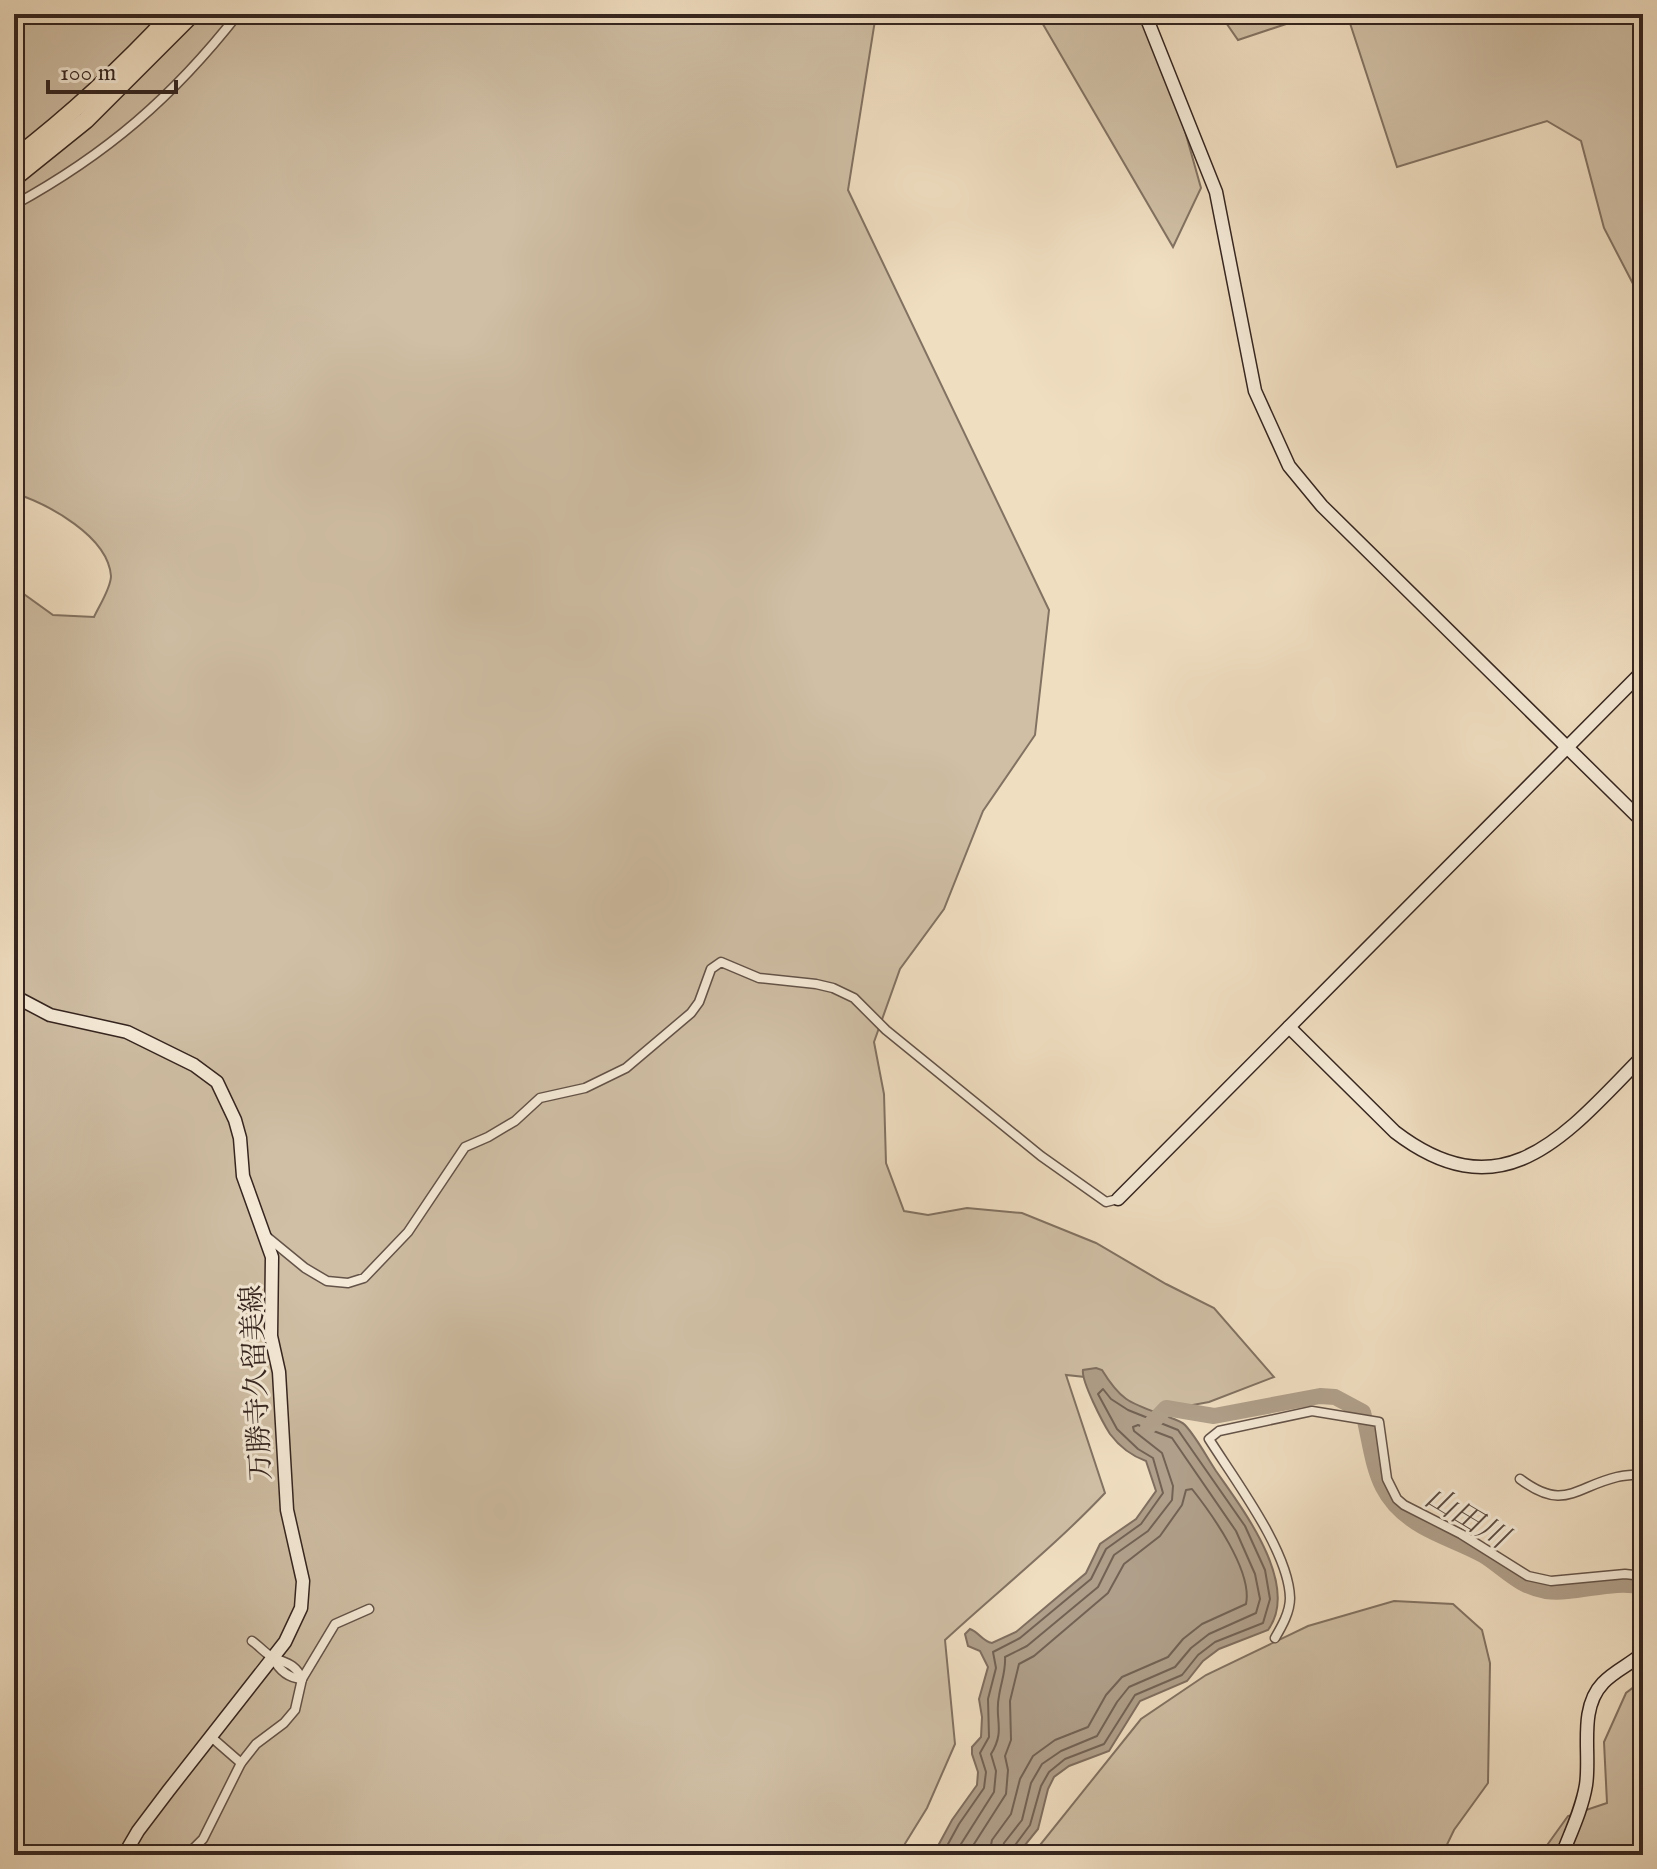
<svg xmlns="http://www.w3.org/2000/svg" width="1657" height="1869" font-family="'IM FELL English','Noto Serif JP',serif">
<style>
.green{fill:#d0bfa5;stroke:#827262;stroke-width:2}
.water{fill:#b09f8a;stroke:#7f6e5f;stroke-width:2}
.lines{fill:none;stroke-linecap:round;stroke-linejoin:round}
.shore{stroke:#726254;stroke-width:2}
.river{stroke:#b09f8a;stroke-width:16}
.street-casing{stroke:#645348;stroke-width:11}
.secondary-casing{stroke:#35251f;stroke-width:15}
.highway-casing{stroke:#35251f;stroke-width:19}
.street{stroke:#f5ead7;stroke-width:8}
.secondary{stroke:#f5ead7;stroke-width:12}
.highway{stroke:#f0dec1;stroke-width:16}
.labels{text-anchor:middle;stroke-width:6;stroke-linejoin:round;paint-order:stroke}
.street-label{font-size:28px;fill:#35251f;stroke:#f5ead7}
.water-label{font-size:30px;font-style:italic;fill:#5a4a3f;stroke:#f5ead7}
</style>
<rect width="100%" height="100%" fill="#f0dec1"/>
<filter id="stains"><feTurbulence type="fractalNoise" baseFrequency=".0025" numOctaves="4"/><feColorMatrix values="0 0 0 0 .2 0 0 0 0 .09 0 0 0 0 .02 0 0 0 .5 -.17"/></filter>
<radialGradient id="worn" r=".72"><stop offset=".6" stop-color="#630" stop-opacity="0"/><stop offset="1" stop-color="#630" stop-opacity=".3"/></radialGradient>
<g class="green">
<path d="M 14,14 L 876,14 L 848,190 L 1049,610 L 1035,735 L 983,811 L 944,909 L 900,969 L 874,1042 L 884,1094 L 886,1163 L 904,1211 L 928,1215 L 967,1208 L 1022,1213 L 1096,1243 L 1166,1284 L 1214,1308 L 1274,1377 L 1209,1402 L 1149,1413 L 1120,1410 L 1085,1377 L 1066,1375 L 1105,1493 C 1055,1546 998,1591 945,1640 L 955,1744 L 927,1808 L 898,1855 L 14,1855 L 14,587 L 53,615 L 94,617 C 99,606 111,588 111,576 C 108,536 48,504 14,493 Z"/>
<path d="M 1037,14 L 1152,14 L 1201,188 L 1173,247 Z"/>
<path d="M 1220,14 L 1316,14 L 1238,40 Z"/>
<path d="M 1347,14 L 1643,14 L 1643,303 L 1604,228 L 1581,141 L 1547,121 L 1397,167 Z"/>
<path d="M 1394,1601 L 1453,1604 L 1482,1630 L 1490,1663 L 1488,1783 L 1454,1830 L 1442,1855 L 1032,1855 L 1141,1719 L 1206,1675 L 1308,1626 Z"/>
<path d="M 1643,1680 L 1643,1855 L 1540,1855 L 1568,1816 L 1607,1803 L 1604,1742 L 1626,1693 Z"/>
</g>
<path class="water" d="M 1096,1368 L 1102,1370 C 1121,1401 1130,1403 1163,1415 C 1170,1418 1180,1420 1185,1425 C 1197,1438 1206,1456 1216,1471 C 1242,1508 1301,1585 1268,1630 L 1219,1649 L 1203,1661 L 1187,1681 L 1140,1701 L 1109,1751 L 1069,1766 L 1054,1777 L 1048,1789 L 1038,1829 L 1017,1855 L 933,1855 L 952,1820 L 977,1785 L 978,1772 L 972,1754 L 972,1747 L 981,1737 L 982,1717 L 979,1699 L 988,1667 L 980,1651 L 968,1646 L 965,1634 L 970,1629 C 979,1632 982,1641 992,1643 L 1016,1632 L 1086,1573 L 1100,1544 L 1136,1519 L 1156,1491 L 1146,1461 C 1132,1456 1119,1446 1110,1434 C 1103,1423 1081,1381 1083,1370 Z"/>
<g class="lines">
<g class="shore">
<path d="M 942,1855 L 959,1824 L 984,1788 L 986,1772 L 980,1753 L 989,1737 L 988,1699 L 996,1668 L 993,1652 L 1020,1638 L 1091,1579 L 1106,1549 L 1141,1524 L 1163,1493 L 1153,1458 L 1138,1449 L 1117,1429 L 1098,1394 L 1103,1389 L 1111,1399 L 1128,1410 L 1178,1430 L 1245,1526 L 1265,1570 L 1270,1599 L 1263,1623 L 1215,1642 L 1198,1655 L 1182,1675 L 1135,1695 L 1104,1744 L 1065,1759 L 1049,1772 L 1041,1786 L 1030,1825 L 1013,1848 L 1011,1855"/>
<path d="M 954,1855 L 994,1792 L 996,1771 L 991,1754 C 1006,1730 994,1719 999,1696 C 1001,1682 1006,1671 1005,1657 L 1027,1646 L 1098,1587 L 1114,1555 L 1148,1531 L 1172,1500 L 1173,1486 L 1162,1453 L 1134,1431 L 1133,1427 L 1138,1425 L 1172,1438 L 1236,1531 L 1255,1574 L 1260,1599 L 1256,1613 L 1209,1634 L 1191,1648 L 1175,1667 L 1129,1687 L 1117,1702 L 1097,1736 L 1061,1751 L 1042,1764 L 1031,1783 L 1022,1820 L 1004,1843 L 1001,1855"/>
<path d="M 967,1855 L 1006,1794 L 1008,1770 L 1005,1756 L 1011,1740 L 1010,1701 L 1019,1664 L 1034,1656 L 1108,1593 L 1124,1564 L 1160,1536 L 1182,1505 L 1186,1490 L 1192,1489 C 1211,1513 1253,1571 1246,1604 L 1202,1624 L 1183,1639 L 1168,1657 L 1122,1677 L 1106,1695 L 1088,1727 L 1055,1740 L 1033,1756 L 1020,1779 L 1011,1814 L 992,1840 L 989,1855"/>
</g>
<path class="river" d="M 1148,1427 L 1166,1408 L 1214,1416 L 1320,1396 L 1335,1397 L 1363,1412 C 1375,1462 1373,1498 1422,1526 C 1441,1537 1463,1544 1483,1555 C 1504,1568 1519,1587 1546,1591 C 1577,1595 1612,1579 1643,1587"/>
<g class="street-casing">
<g id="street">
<path d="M 14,205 C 107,154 173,97 238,14"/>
<path d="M 266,1236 L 305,1268 L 327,1281 L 348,1283 L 364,1278 L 408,1232 L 465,1147 L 488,1137 L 515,1121 L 540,1098 L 585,1088 L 626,1068 L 691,1013 L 699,1002 L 711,969 L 721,962 L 759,978 L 816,984 L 833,988 L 854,998 L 886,1030 L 1041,1156 L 1106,1202 L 1118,1199"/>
<path d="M 1520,1479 C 1564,1512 1575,1487 1617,1477 C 1625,1475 1635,1475 1643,1474"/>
<path d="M 1275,1638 C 1282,1626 1290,1612 1290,1598 C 1289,1551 1234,1479 1209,1439 L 1219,1431 L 1312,1411 L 1379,1422 L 1387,1479 L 1397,1499 L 1404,1505 L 1461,1534 L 1528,1576 L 1551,1581 L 1625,1574 L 1643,1576"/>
<path d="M 252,1641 C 258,1645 263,1651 269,1655 C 282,1663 294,1661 302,1679"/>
<path d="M 273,1658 C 279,1670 288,1678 302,1679"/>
<path d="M 210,1736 L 241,1763"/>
<path d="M 187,1855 L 203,1839 L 241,1763 L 256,1744 L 284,1723 L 295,1710 L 302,1679 L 335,1624 L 369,1609"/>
</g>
</g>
<g class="secondary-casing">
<g id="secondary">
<path d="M 1145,14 L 1216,192 L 1255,391 L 1289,466 L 1322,506 L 1643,822"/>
<path d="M 14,996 L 50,1015 L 127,1032 L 194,1065 L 217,1082 L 235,1120 L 240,1138 L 243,1176 L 272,1257 L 271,1336 L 279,1372 L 287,1510 L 303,1581 L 301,1608 L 285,1642 L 169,1790 L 138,1831 L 124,1855"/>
<path d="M 1289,1027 L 1395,1132 C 1505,1216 1568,1132 1643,1056"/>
<path d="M 1118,1199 L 1643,671"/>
<path d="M 1562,1855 C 1571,1832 1582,1809 1586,1785 C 1591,1753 1578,1709 1603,1683 C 1614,1671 1631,1664 1643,1653"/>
</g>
</g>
<g class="highway-casing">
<g id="highway">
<path d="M 14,159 C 71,115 123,67 172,14"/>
<path d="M 14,178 L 86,120 L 192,14"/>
</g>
</g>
<use href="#street" class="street"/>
<use href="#secondary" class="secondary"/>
<use href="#highway" class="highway"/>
</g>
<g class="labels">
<g class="street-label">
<text transform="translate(255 1383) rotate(-93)" y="10">万勝寺久留美線</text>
</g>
<g class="water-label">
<text transform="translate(1467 1517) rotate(31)" y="10">山田川</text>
</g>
</g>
<rect width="1657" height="1869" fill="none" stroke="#f0dec1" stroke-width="48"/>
<rect x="16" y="16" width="1625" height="1837" fill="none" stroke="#35251f" stroke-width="4"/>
<rect x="24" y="24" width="1609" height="1821" fill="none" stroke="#35251f" stroke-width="2"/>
<path d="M48 80v12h128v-12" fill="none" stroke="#35251f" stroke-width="4"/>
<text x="60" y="80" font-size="24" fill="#35251f" stroke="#f5ead7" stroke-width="6" paint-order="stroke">100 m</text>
<rect width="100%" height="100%" filter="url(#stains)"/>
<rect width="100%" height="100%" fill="url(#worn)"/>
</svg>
